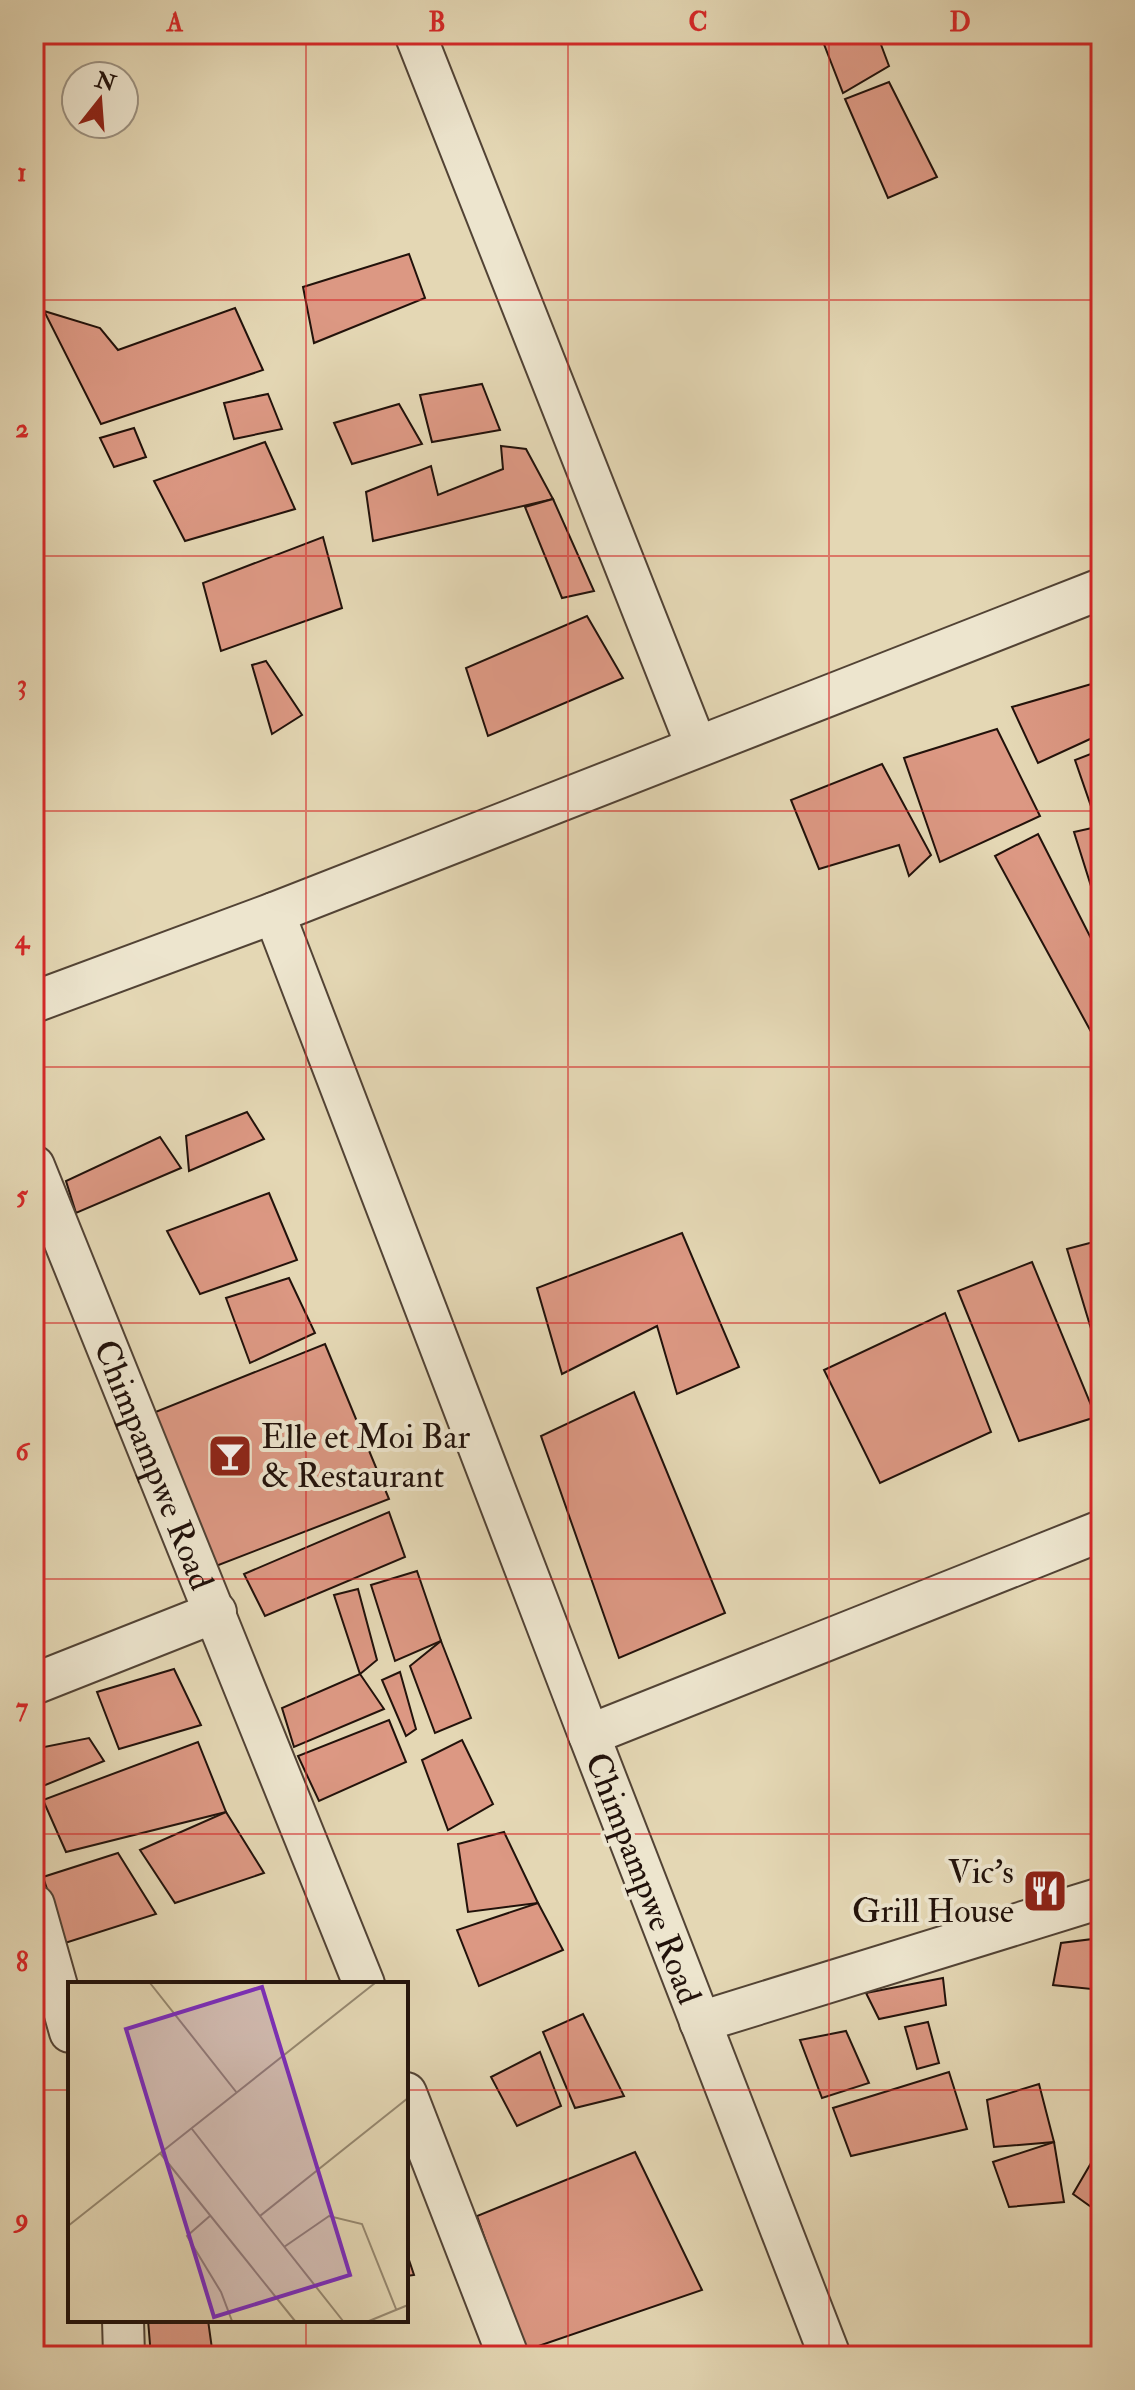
<svg xmlns="http://www.w3.org/2000/svg" width="1135" height="2390" font-family="'IM FELL Double Pica',serif">
<style>
.building{fill:#dc9883;stroke:#22120b;stroke-width:2}
.lines{fill:none;stroke-linecap:round;stroke-linejoin:round}
.minor-casing{stroke:#524335;stroke-width:44}
.minor{stroke:#ede5ce;stroke-width:40}
.grid{fill:none;stroke:#d62828;stroke-width:2;stroke-opacity:0.55}
.labels{text-anchor:middle;stroke-width:8;stroke-linejoin:round;paint-order:stroke}
.poi-label{font-size:34px;fill:#22120b;stroke:#ede5ce;text-anchor:start}
.street-label{font-size:34px;fill:#22120b;stroke:#ede5ce}
.inset-road{fill:none;stroke:#968870;stroke-width:2}
.view{fill:#7b2cbf;fill-opacity:0.15;stroke:#7b2cbf;stroke-width:4}
.inset-edge{fill:none;stroke:#22120b;stroke-width:4}
.neatline{fill:none;stroke:#d62828;stroke-width:3}
.grid-label{font-size:26px;text-anchor:middle;font-weight:bold;fill:#d62828}
</style>
<rect width="100%" height="100%" fill="#e4d7b4"/>
<filter id="stains"><feTurbulence type="fractalNoise" baseFrequency=".0025" numOctaves="4"/><feColorMatrix values="0 0 0 0 .2 0 0 0 0 .09 0 0 0 0 .02 0 0 0 .5 -.17"/></filter>
<radialGradient id="worn" r=".72"><stop offset=".6" stop-color="#630" stop-opacity="0"/><stop offset="1" stop-color="#630" stop-opacity=".3"/></radialGradient>
<g class="building">
<path d="M 820,34 L 877,34 L 889,66 L 843,93 Z"/>
<path d="M 889,82 L 937,177 L 888,198 L 845,99 Z"/>
<path d="M 409,254 L 425,298 L 314,343 L 303,287 Z"/>
<path d="M 235,308 L 263,370 L 101,424 L 44,311 L 100,328 L 118,350 Z"/>
<path d="M 482,384 L 500,430 L 432,442 L 420,395 Z"/>
<path d="M 268,394 L 282,429 L 234,439 L 224,403 Z"/>
<path d="M 399,404 L 422,444 L 352,464 L 334,423 Z"/>
<path d="M 134,428 L 146,457 L 114,467 L 100,438 Z"/>
<path d="M 265,442 L 295,509 L 185,541 L 154,481 Z"/>
<path d="M 501,446 L 526,449 L 553,499 L 373,541 L 366,492 L 431,466 L 438,495 L 503,469 Z"/>
<path d="M 553,499 L 594,591 L 562,598 L 525,507 Z"/>
<path d="M 323,537 L 342,608 L 221,651 L 203,583 Z"/>
<path d="M 587,616 L 623,678 L 488,736 L 466,668 Z"/>
<path d="M 266,661 L 302,715 L 272,734 L 252,665 Z"/>
<path d="M 1095,683 L 1101,697 L 1101,734 L 1038,763 L 1012,707 Z"/>
<path d="M 997,729 L 1040,816 L 940,862 L 904,758 Z"/>
<path d="M 1101,750 L 1101,810 L 1093,812 L 1075,760 Z"/>
<path d="M 882,764 L 931,855 L 909,876 L 899,845 L 819,869 L 791,800 Z"/>
<path d="M 1101,826 L 1101,918 L 1074,832 Z"/>
<path d="M 1038,834 L 1101,958 L 1101,1050 L 995,856 Z"/>
<path d="M 247,1112 L 264,1139 L 189,1171 L 186,1136 Z"/>
<path d="M 160,1137 L 181,1168 L 76,1213 L 66,1181 Z"/>
<path d="M 269,1193 L 297,1260 L 200,1294 L 167,1231 Z"/>
<path d="M 682,1233 L 739,1367 L 677,1394 L 657,1326 L 562,1374 L 537,1288 Z"/>
<path d="M 1101,1240 L 1101,1362 L 1067,1249 Z"/>
<path d="M 1032,1262 L 1096,1417 L 1019,1441 L 958,1291 Z"/>
<path d="M 289,1278 L 315,1333 L 250,1363 L 226,1298 Z"/>
<path d="M 945,1313 L 991,1432 L 880,1483 L 824,1370 Z"/>
<path d="M 325,1344 L 389,1499 L 216,1566 L 148,1415 Z"/>
<path d="M 634,1392 L 725,1613 L 619,1658 L 541,1436 Z"/>
<path d="M 389,1512 L 405,1557 L 265,1616 L 244,1574 Z"/>
<path d="M 417,1571 L 441,1641 L 395,1661 L 371,1585 Z"/>
<path d="M 358,1589 L 377,1660 L 360,1674 L 334,1595 Z"/>
<path d="M 441,1641 L 471,1718 L 435,1733 L 410,1666 Z"/>
<path d="M 174,1669 L 201,1725 L 119,1749 L 97,1692 Z"/>
<path d="M 400,1672 L 416,1729 L 406,1736 L 382,1680 Z"/>
<path d="M 360,1674 L 384,1709 L 294,1747 L 282,1708 Z"/>
<path d="M 389,1720 L 406,1762 L 319,1801 L 298,1756 Z"/>
<path d="M 89,1738 L 104,1761 L 43,1786 L 34,1765 L 34,1749 Z"/>
<path d="M 462,1740 L 493,1804 L 448,1830 L 422,1760 Z"/>
<path d="M 198,1742 L 226,1812 L 66,1852 L 43,1800 Z"/>
<path d="M 226,1812 L 264,1873 L 175,1903 L 140,1850 Z"/>
<path d="M 504,1832 L 538,1903 L 468,1912 L 458,1844 Z"/>
<path d="M 118,1853 L 156,1914 L 65,1943 L 43,1877 Z"/>
<path d="M 538,1903 L 563,1950 L 479,1986 L 457,1930 Z"/>
<path d="M 1101,1938 L 1101,1990 L 1053,1985 L 1061,1943 Z"/>
<path d="M 943,1978 L 946,2005 L 879,2019 L 866,1993 Z"/>
<path d="M 583,2014 L 624,2096 L 575,2108 L 543,2032 Z"/>
<path d="M 928,2022 L 939,2063 L 917,2069 L 905,2027 Z"/>
<path d="M 846,2031 L 869,2083 L 822,2098 L 800,2040 Z"/>
<path d="M 540,2052 L 561,2106 L 517,2126 L 491,2077 Z"/>
<path d="M 949,2072 L 967,2129 L 851,2156 L 833,2108 Z"/>
<path d="M 1039,2084 L 1054,2142 L 994,2147 L 987,2100 Z"/>
<path d="M 1054,2142 L 1064,2202 L 1009,2207 L 993,2162 Z"/>
<path d="M 1101,2146 L 1101,2214 L 1073,2194 Z"/>
<path d="M 635,2152 L 702,2290 L 524,2351 L 477,2216 Z"/>
<path d="M 406,2251 L 414,2275 L 406,2276 Z"/>
<path d="M 148,2320 L 208,2320 L 213,2356 L 151,2356 Z"/>
</g>
<g class="lines">
<g class="minor-casing">
<g id="minor">
<path d="M 415,34 L 696,745"/>
<path d="M 274,913 L 589,1735"/>
<path d="M 34,1002 L 274,913 L 1101,589"/>
<path id="s1" d="M 34,1166 L 364,1984"/>
<path d="M 34,1684 L 216,1612"/>
<path d="M 34,1905 L 70,2032"/>
<path d="M 700,2022 L 1101,1898"/>
<path d="M 406,2093 L 508,2356"/>
<path d="M 123,2320 L 124,2356"/>
<path d="M 830,2356 L 589,1735 L 1101,1531"/>
</g>
</g>
<use href="#minor" class="minor"/>
</g>
<path class="grid" d="M 306,34 L 306,1984M 568,34 L 568,2356M 829,34 L 829,2356M 34,300 L 1101,300M 34,556 L 1101,556M 34,811 L 1101,811M 34,1067 L 1101,1067M 34,1323 L 1101,1323M 34,1579 L 1101,1579M 34,1834 L 1101,1834M 34,2090 L 70,2090M 406,2090 L 1101,2090M 306,2320 L 306,2356"/>
<defs>
<g id="bar-square" transform="scale(2.3)"><rect x="-9" y="-9" width="18" height="18" rx="4" fill="#8f2418" stroke="#ede5ce"/><path d="M-6-5H6L.8 .8V4.5H3.5V6h-7V4.5H-.8V.8Z" fill="#fff"/></g>
<g id="restaurant-square" transform="scale(2.3)"><rect x="-9" y="-9" width="18" height="18" rx="4" fill="#8f2418" stroke="#ede5ce"/><path d="M-5-6h1v4h1v-4h1v4h1v-4h1v5L-1.5 .5V6h-2V.5L-5-1ZM5-6V6H3V1.5H1.5Q1.5-4 5-6Z" fill="#fff"/></g>
</defs>
<g fill-rule="evenodd">
<use href="#bar-square" x="230" y="1456"/>
<use href="#restaurant-square" x="1045" y="1891"/>
</g>
<g class="labels">
<g class="poi-label">
<text x="261" y="1448">Elle et Moi Bar<tspan x="261" dy="39">&amp; Restaurant</tspan></text>
<text x="1014" y="1883" text-anchor="end">Vic's<tspan x="1014" dy="39">Grill House</tspan></text>
</g>
<g class="street-label">
<text dy="12" stroke="none"><textPath href="#s1" startOffset="322">Chimpampwe Road</textPath></text>
<text transform="translate(644 1878) rotate(69)" y="12">Chimpampwe Road</text>
</g>
</g>
<g transform="translate(68 1982)">
<rect width="340" height="340" fill="#e4d7b4"/>
<path class="inset-road" d="M 82,1 L 169,111M 124,147 L 192,234M 92,171 L 227,339M 143,233 L 119,254 L 153,310 L 164,339M 0,244 L 307,1M 216,265 L 261,234 L 294,242 L 328,327M 275,339 L 192,234 L 340,116M 301,339 L 340,323"/>
<path class="view" d="M 194,5 L 282,293 L 146,335 L 58,47 Z"/>
<rect width="340" height="340" class="inset-edge"/>
</g>
<rect width="1135" height="2390" fill="none" stroke="#e4d7b4" stroke-width="88"/>
<g transform="translate(100 100) rotate(17)"><circle r="38" fill="#ede5ce" stroke="#9c9180" stroke-width="2"/>
<path d="M0-6L14 30L0 20L-14 30Z" fill="#8f2418"/>
<text y="-12" font-size="22" font-weight="bold" text-anchor="middle" fill="#22120b">N</text>
</g>
<rect x="44" y="44" width="1047" height="2302" class="neatline"/>
<g class="grid-label">
<text x="175" y="31">A</text>
<text x="437" y="31">B</text>
<text x="698" y="31">C</text>
<text x="960" y="31">D</text>
<text x="22" y="181">1</text>
<text x="22" y="437">2</text>
<text x="22" y="693">3</text>
<text x="22" y="948">4</text>
<text x="22" y="1204">5</text>
<text x="22" y="1460">6</text>
<text x="22" y="1716">7</text>
<text x="22" y="1971">8</text>
<text x="22" y="2227">9</text>
</g>
<rect width="100%" height="100%" filter="url(#stains)"/>
<rect width="100%" height="100%" fill="url(#worn)"/>
</svg>
